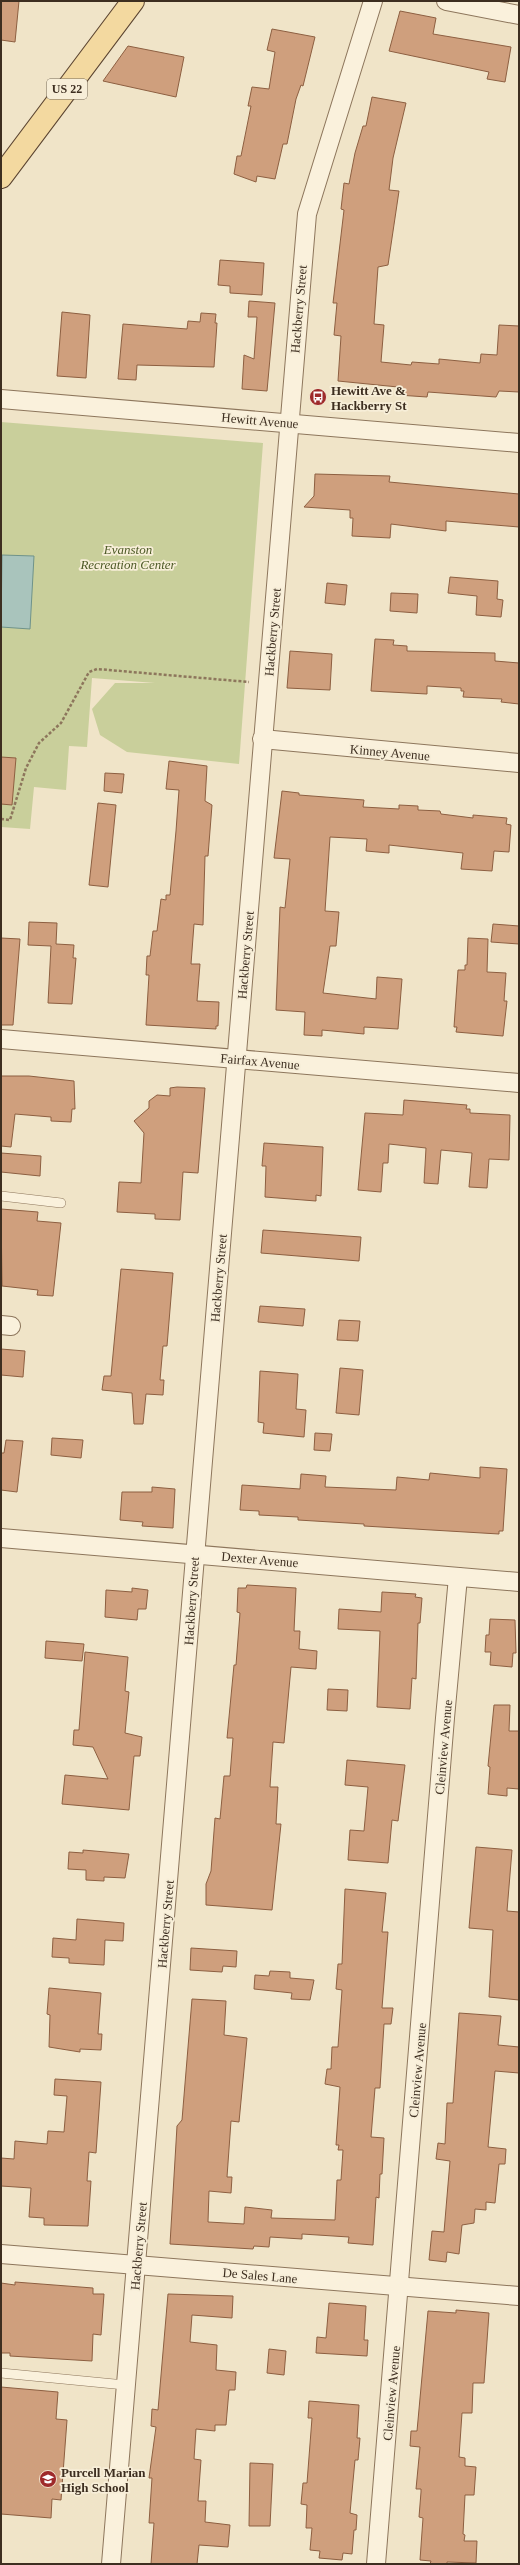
<svg xmlns="http://www.w3.org/2000/svg" width="520" height="2565" font-family="'Times New Roman',serif">
<style>
.green{fill:#c9cf9b}
.water{fill:#a9c4bc;stroke:#6f938a}
.building{fill:#cf9f7d;stroke:#8d5f41}
.lines{fill:none;stroke-linecap:round;stroke-linejoin:round}
.lane-casing{stroke:#8d765c;stroke-width:10}
.street-casing{stroke:#8d765c;stroke-width:20}
.primary-casing{stroke:#5b4430;stroke-width:24}
.path{stroke:#8d765c;stroke-width:2.5;stroke-dasharray:3 2;stroke-linecap:butt}
.lane{stroke:#faf1dc;stroke-width:9}
.street{stroke:#faf1dc;stroke-width:18}
.primary{stroke:#f3d9a0;stroke-width:22}
.labels{text-anchor:middle;stroke-width:3.5;stroke-linejoin:round;paint-order:stroke}
.shield{fill:#f7eed8;stroke:#756857;stroke-width:1}
.shield-label{font-size:12px;font-weight:bold;fill:#3d2e20}
.street-label{font-size:13px;fill:#3d2e20;stroke:#f7eed8}
.poi-label{font-size:13px;font-weight:bold;fill:#3d2e20;stroke:#f7eed8;text-anchor:start}
.park-label{font-size:13px;font-style:italic;fill:#4d5a26;stroke:#f7eed8}
</style>
<rect width="100%" height="100%" fill="#f0e4c8"/>
<path class="green" d="M 1,422 L 263,443 L 239,764 L 127,752 L 100,735 L 92,709 L 115,683 L 155,683 L 92,678 L 87,747 L 69,746 L 66,790 L 34,787 L 30,829 L 1,827 Z"/>
<path class="water" d="M 2,555 L 34,556 L 30,629 L 1,627 Z"/>
<g class="building">
<path d="M 1,1 L 19,1 L 15,42 L 1,40 Z"/>
<path d="M 400,11 L 436,18 L 433,34 L 511,47 L 505,82 L 487,79 L 489,72 L 389,51 Z"/>
<path d="M 272,29 L 315,37 L 303,86 L 301,85 L 296,99 L 287,144 L 283,144 L 275,179 L 257,176 L 256,182 L 234,174 L 237,156 L 241,156 L 251,106 L 248,106 L 252,87 L 269,89 L 275,52 L 267,50 Z"/>
<path d="M 128,46 L 184,57 L 176,97 L 103,81 Z"/>
<path d="M 372,97 L 406,103 L 393,158 L 389,190 L 399,191 L 388,265 L 378,267 L 374,324 L 384,325 L 381,362 L 411,365 L 412,362 L 439,364 L 439,359 L 480,363 L 481,354 L 497,355 L 499,325 L 519,326 L 519,392 L 499,391 L 496,397 L 428,392 L 427,397 L 398,395 L 398,387 L 338,381 L 341,336 L 334,335 L 337,303 L 333,303 L 344,210 L 341,209 L 344,183 L 349,184 L 355,153 L 363,126 L 366,126 Z"/>
<path d="M 220,260 L 264,263 L 262,295 L 230,293 L 230,286 L 218,285 Z"/>
<path d="M 249,301 L 275,303 L 267,391 L 242,389 L 244,355 L 254,359 L 257,317 L 248,317 Z"/>
<path d="M 62,312 L 90,315 L 86,378 L 57,376 Z"/>
<path d="M 201,313 L 216,314 L 215,323 L 217,323 L 214,367 L 137,365 L 136,380 L 118,379 L 123,324 L 187,329 L 188,321 L 200,322 Z"/>
<path d="M 315,474 L 390,476 L 389,482 L 519,494 L 519,527 L 446,521 L 446,531 L 391,524 L 390,538 L 352,536 L 353,518 L 350,518 L 350,510 L 304,507 L 314,496 Z"/>
<path d="M 450,577 L 498,581 L 497,599 L 503,600 L 501,617 L 476,615 L 477,596 L 448,593 Z"/>
<path d="M 327,583 L 347,585 L 345,605 L 325,603 Z"/>
<path d="M 391,593 L 418,594 L 417,613 L 390,611 Z"/>
<path d="M 375,639 L 394,640 L 393,645 L 407,646 L 407,651 L 495,653 L 495,661 L 519,663 L 519,704 L 501,702 L 502,699 L 463,697 L 464,691 L 461,691 L 461,688 L 427,686 L 427,694 L 371,691 Z"/>
<path d="M 290,651 L 332,654 L 330,690 L 287,688 Z"/>
<path d="M 1,757 L 16,758 L 12,805 L 1,804 Z"/>
<path d="M 169,761 L 207,766 L 205,801 L 212,805 L 208,856 L 205,856 L 203,925 L 194,924 L 191,964 L 200,964 L 197,1001 L 219,1002 L 218,1026 L 216,1026 L 216,1029 L 146,1025 L 149,975 L 146,975 L 147,956 L 150,956 L 153,931 L 157,931 L 161,899 L 166,900 L 166,895 L 170,895 L 176,831 L 179,790 L 166,789 Z"/>
<path d="M 105,773 L 124,774 L 122,793 L 104,791 Z"/>
<path d="M 282,791 L 299,793 L 299,795 L 364,800 L 363,807 L 399,809 L 399,805 L 418,806 L 418,810 L 440,811 L 441,814 L 473,818 L 473,815 L 507,818 L 506,824 L 511,825 L 509,852 L 494,851 L 492,871 L 461,869 L 463,853 L 389,845 L 389,853 L 366,851 L 367,839 L 330,837 L 325,911 L 339,912 L 336,946 L 330,946 L 323,993 L 376,999 L 377,977 L 402,979 L 398,1029 L 364,1027 L 364,1034 L 322,1030 L 322,1036 L 304,1035 L 305,1012 L 276,1010 L 280,907 L 285,908 L 290,859 L 274,858 Z"/>
<path d="M 98,803 L 116,805 L 108,887 L 89,885 Z"/>
<path d="M 29,922 L 57,923 L 56,944 L 74,945 L 73,958 L 76,958 L 72,1004 L 48,1003 L 51,946 L 28,945 Z"/>
<path d="M 493,924 L 519,926 L 519,944 L 491,942 Z"/>
<path d="M 1,938 L 20,939 L 13,1025 L 1,1025 Z"/>
<path d="M 468,938 L 488,939 L 487,972 L 506,973 L 504,1001 L 507,1001 L 503,1036 L 456,1032 L 457,1027 L 454,1027 L 458,970 L 465,970 L 465,965 L 467,965 Z"/>
<path d="M 1,1076 L 29,1076 L 74,1081 L 75,1109 L 72,1109 L 71,1122 L 51,1121 L 51,1117 L 15,1114 L 11,1147 L 1,1146 Z"/>
<path d="M 177,1087 L 205,1088 L 198,1173 L 183,1172 L 180,1220 L 155,1219 L 155,1214 L 117,1212 L 119,1182 L 141,1183 L 144,1133 L 134,1121 L 149,1108 L 149,1101 L 157,1095 L 170,1096 L 170,1088 Z"/>
<path d="M 404,1100 L 467,1105 L 466,1109 L 470,1109 L 470,1113 L 510,1115 L 509,1160 L 489,1159 L 487,1188 L 469,1187 L 472,1153 L 441,1150 L 438,1184 L 424,1183 L 426,1148 L 389,1144 L 388,1163 L 383,1163 L 381,1192 L 358,1190 L 365,1113 L 403,1115 Z"/>
<path d="M 264,1143 L 323,1147 L 321,1196 L 316,1195 L 316,1201 L 265,1197 L 266,1166 L 262,1166 Z"/>
<path d="M 1,1153 L 41,1156 L 40,1176 L 1,1172 Z"/>
<path d="M 1,1209 L 38,1212 L 37,1221 L 61,1223 L 53,1296 L 37,1295 L 38,1290 L 2,1286 Z"/>
<path d="M 263,1230 L 361,1237 L 359,1261 L 261,1253 Z"/>
<path d="M 121,1269 L 173,1273 L 167,1346 L 163,1346 L 160,1380 L 164,1380 L 163,1395 L 146,1394 L 143,1424 L 134,1424 L 132,1393 L 102,1390 L 104,1376 L 111,1376 Z"/>
<path d="M 260,1306 L 305,1309 L 303,1326 L 258,1322 Z"/>
<path d="M 339,1320 L 360,1321 L 358,1341 L 337,1340 Z"/>
<path d="M 1,1349 L 25,1351 L 23,1377 L 1,1375 Z"/>
<path d="M 340,1368 L 363,1370 L 359,1415 L 336,1413 Z"/>
<path d="M 260,1371 L 298,1374 L 296,1409 L 306,1410 L 304,1437 L 263,1433 L 264,1423 L 258,1422 Z"/>
<path d="M 315,1433 L 332,1434 L 330,1451 L 314,1450 Z"/>
<path d="M 52,1438 L 83,1440 L 81,1458 L 51,1455 Z"/>
<path d="M 6,1440 L 23,1441 L 17,1492 L 1,1490 L 1,1453 L 4,1453 Z"/>
<path d="M 480,1467 L 507,1469 L 503,1531 L 499,1531 L 499,1534 L 364,1526 L 364,1524 L 298,1520 L 298,1517 L 259,1515 L 259,1511 L 240,1510 L 242,1485 L 300,1489 L 301,1474 L 326,1476 L 325,1487 L 396,1490 L 397,1477 L 429,1480 L 430,1473 L 480,1478 Z"/>
<path d="M 152,1487 L 175,1489 L 173,1528 L 142,1526 L 143,1522 L 120,1520 L 122,1492 L 152,1492 Z"/>
<path d="M 247,1585 L 296,1588 L 294,1631 L 300,1631 L 299,1649 L 317,1651 L 316,1669 L 291,1667 L 284,1743 L 273,1742 L 270,1787 L 278,1787 L 276,1824 L 281,1824 L 272,1910 L 206,1905 L 206,1884 L 211,1871 L 215,1818 L 220,1819 L 224,1776 L 230,1776 L 233,1738 L 227,1738 L 234,1665 L 236,1665 L 240,1613 L 237,1612 L 238,1588 L 246,1588 Z"/>
<path d="M 132,1588 L 148,1590 L 146,1609 L 138,1609 L 137,1620 L 105,1617 L 106,1590 L 132,1592 Z"/>
<path d="M 382,1592 L 416,1594 L 415,1597 L 422,1598 L 420,1623 L 418,1623 L 416,1679 L 412,1678 L 410,1709 L 377,1707 L 380,1631 L 338,1629 L 339,1609 L 381,1612 Z"/>
<path d="M 490,1619 L 515,1620 L 516,1653 L 513,1653 L 512,1667 L 490,1665 L 491,1652 L 485,1652 L 486,1635 L 489,1635 Z"/>
<path d="M 46,1641 L 84,1644 L 82,1661 L 45,1658 Z"/>
<path d="M 85,1652 L 128,1657 L 125,1691 L 129,1692 L 125,1733 L 142,1737 L 140,1756 L 134,1756 L 129,1810 L 62,1804 L 65,1775 L 108,1779 L 93,1747 L 73,1745 L 74,1730 L 79,1730 Z"/>
<path d="M 328,1689 L 348,1690 L 347,1711 L 327,1710 Z"/>
<path d="M 494,1705 L 510,1705 L 509,1731 L 519,1731 L 519,1789 L 507,1788 L 507,1796 L 488,1794 L 490,1767 L 488,1766 Z"/>
<path d="M 347,1760 L 405,1765 L 398,1821 L 392,1820 L 388,1863 L 348,1860 L 350,1830 L 364,1831 L 368,1787 L 345,1785 Z"/>
<path d="M 476,1847 L 512,1850 L 507,1911 L 519,1912 L 519,2000 L 489,1997 L 493,1930 L 469,1928 Z"/>
<path d="M 83,1850 L 129,1854 L 125,1878 L 104,1877 L 104,1881 L 86,1880 L 86,1870 L 68,1869 L 69,1852 L 83,1853 Z"/>
<path d="M 345,1889 L 386,1893 L 382,1932 L 388,1932 L 382,2008 L 393,2008 L 391,2024 L 384,2024 L 380,2088 L 375,2088 L 371,2137 L 384,2138 L 382,2174 L 380,2174 L 379,2198 L 376,2197 L 373,2245 L 348,2243 L 349,2237 L 302,2234 L 302,2239 L 270,2237 L 269,2247 L 254,2246 L 253,2249 L 170,2244 L 177,2126 L 182,2120 L 192,1999 L 226,2001 L 224,2035 L 247,2038 L 239,2122 L 231,2121 L 227,2177 L 232,2177 L 231,2193 L 209,2191 L 208,2222 L 244,2224 L 245,2207 L 272,2210 L 271,2218 L 335,2220 L 337,2180 L 341,2180 L 343,2150 L 338,2150 L 339,2145 L 336,2145 L 340,2087 L 325,2084 L 327,2069 L 331,2069 L 332,2047 L 338,2047 L 342,1990 L 336,1989 L 338,1964 L 342,1964 Z"/>
<path d="M 77,1919 L 124,1923 L 123,1941 L 105,1940 L 104,1965 L 69,1963 L 69,1958 L 52,1957 L 53,1938 L 76,1940 Z"/>
<path d="M 191,1948 L 237,1951 L 236,1967 L 223,1966 L 222,1972 L 190,1970 Z"/>
<path d="M 270,1971 L 290,1972 L 290,1978 L 314,1980 L 310,2000 L 291,1999 L 292,1993 L 254,1989 L 255,1975 L 269,1976 Z"/>
<path d="M 49,1988 L 101,1993 L 98,2034 L 102,2034 L 101,2050 L 80,2049 L 80,2052 L 49,2047 L 50,2015 L 47,2014 Z"/>
<path d="M 459,2013 L 501,2016 L 498,2045 L 519,2047 L 519,2073 L 495,2071 L 488,2147 L 506,2149 L 505,2164 L 499,2164 L 495,2203 L 486,2202 L 486,2210 L 475,2209 L 474,2223 L 462,2225 L 459,2254 L 447,2252 L 446,2262 L 429,2260 L 432,2231 L 444,2232 L 450,2161 L 436,2159 L 438,2143 L 445,2144 L 447,2103 L 453,2103 Z"/>
<path d="M 55,2079 L 101,2082 L 96,2153 L 89,2152 L 87,2181 L 91,2181 L 88,2226 L 44,2225 L 44,2218 L 29,2217 L 31,2188 L 1,2186 L 1,2158 L 14,2159 L 15,2141 L 47,2144 L 48,2131 L 64,2132 L 67,2096 L 54,2095 Z"/>
<path d="M 15,2282 L 93,2288 L 93,2294 L 104,2294 L 101,2335 L 93,2334 L 92,2361 L 10,2356 L 10,2353 L 1,2353 L 1,2283 L 15,2285 Z"/>
<path d="M 168,2294 L 233,2296 L 232,2318 L 192,2315 L 190,2342 L 217,2345 L 216,2370 L 236,2372 L 235,2390 L 229,2390 L 226,2425 L 215,2425 L 215,2431 L 196,2429 L 194,2459 L 201,2460 L 198,2501 L 206,2501 L 205,2522 L 230,2525 L 228,2547 L 199,2545 L 197,2564 L 151,2564 L 154,2523 L 149,2523 L 152,2478 L 149,2478 L 156,2427 L 151,2426 L 152,2409 L 158,2410 Z"/>
<path d="M 329,2303 L 366,2306 L 364,2340 L 368,2340 L 367,2356 L 316,2353 L 317,2337 L 326,2338 Z"/>
<path d="M 456,2310 L 489,2313 L 484,2383 L 473,2383 L 472,2413 L 462,2413 L 459,2457 L 465,2458 L 465,2466 L 476,2467 L 474,2495 L 465,2495 L 463,2534 L 465,2535 L 464,2541 L 477,2541 L 476,2563 L 447,2562 L 447,2564 L 430,2564 L 431,2561 L 420,2560 L 423,2518 L 419,2517 L 421,2492 L 421,2489 L 416,2489 L 420,2447 L 410,2446 L 411,2431 L 417,2431 L 428,2311 L 456,2313 Z"/>
<path d="M 269,2349 L 286,2351 L 284,2375 L 267,2373 Z"/>
<path d="M 1,2387 L 58,2392 L 56,2419 L 67,2420 L 61,2500 L 52,2499 L 51,2518 L 1,2514 Z"/>
<path d="M 309,2401 L 359,2405 L 357,2438 L 360,2438 L 358,2460 L 355,2460 L 350,2513 L 357,2515 L 356,2530 L 354,2530 L 352,2554 L 343,2553 L 342,2560 L 319,2558 L 320,2551 L 310,2550 L 312,2528 L 306,2528 L 307,2505 L 301,2504 L 303,2483 L 307,2483 L 312,2418 L 308,2418 Z"/>
<path d="M 250,2463 L 273,2464 L 270,2526 L 249,2526 Z"/>
</g>
<g class="lines">
<g class="lane-casing">
<g id="lane">
<path d="M 1,1196 L 61,1203"/>
<path d="M 1,2373 L 125,2385"/>
</g>
</g>
<g class="street-casing">
<g id="street">
<path d="M 446,1 L 519,15"/>
<path d="M 1,399 L 519,443"/>
<path d="M 262,739 L 519,763"/>
<path d="M 1,1039 L 519,1083"/>
<path d="M 1,1325 L 11,1326"/>
<path d="M 1,1538 L 519,1582"/>
<path d="M 1,2254 L 519,2296"/>
<path d="M 111,2564 L 307,214 L 373,1"/>
<path d="M 376,2564 L 445,1718 L 458,1577"/>
</g>
</g>
<g class="primary-casing">
<path id="primary" d="M 1,177 L 133,1"/>
</g>
<path class="path" d="M 1,819 L 10,820 L 26,768 L 39,743 L 61,723 L 89,672 L 97,669 L 249,682"/>
<use href="#lane" class="lane"/>
<use href="#street" class="street"/>
<use href="#primary" class="primary"/>
</g>
<defs>
<g id="bus-disc" transform="scale(0.9)"><circle r="9.5" fill="#9e2a2b" stroke="#f7eed8"/><path d="M-5-6H5V4H4V6H2V4H-2V6H-4V4H-5ZM-3.5-4V0h7V-4ZM-3.5 1.2v1.5H-2V1.2ZM2 1.2v1.5H3.5V1.2Z" fill="#fff"/></g>
<g id="school-disc" transform="scale(0.9)"><circle r="9.5" fill="#9e2a2b" stroke="#f7eed8"/><path d="M0-5L7-2L0 1L-7-2ZM-4 1L0 2.5L4 1V4Q0 6-4 4Z" fill="#fff"/></g>
</defs>
<g fill-rule="evenodd">
<use href="#bus-disc" x="318" y="397"/>
<use href="#school-disc" x="48" y="2479"/>
</g>
<g class="labels">
<rect class="shield" x="47" y="79" width="40" height="20" rx="3"/>
<g class="shield-label">
<text x="67" y="93">US 22</text>
</g>
<g class="street-label">
<text transform="translate(298 309) rotate(-85)" y="5">Hackberry Street</text>
<text transform="translate(260 420) rotate(5)" y="5">Hewitt Avenue</text>
<text transform="translate(272 632) rotate(-85)" y="5">Hackberry Street</text>
<text transform="translate(390 752) rotate(5)" y="5">Kinney Avenue</text>
<text transform="translate(245 955) rotate(-85)" y="5">Hackberry Street</text>
<text transform="translate(260 1061) rotate(5)" y="5">Fairfax Avenue</text>
<text transform="translate(218 1278) rotate(-85)" y="5">Hackberry Street</text>
<text transform="translate(260 1559) rotate(5)" y="5">Dexter Avenue</text>
<text transform="translate(191 1601) rotate(-86)" y="5">Hackberry Street</text>
<text transform="translate(443 1747) rotate(-85)" y="5">Cleinview Avenue</text>
<text transform="translate(165 1924) rotate(-85)" y="5">Hackberry Street</text>
<text transform="translate(417 2070) rotate(-85)" y="5">Cleinview Avenue</text>
<text transform="translate(138 2246) rotate(-85)" y="5">Hackberry Street</text>
<text transform="translate(260 2275) rotate(5)" y="5">De Sales Lane</text>
<text transform="translate(391 2393) rotate(-85)" y="5">Cleinview Avenue</text>
</g>
<g class="poi-label">
<text x="331" y="395">Hewitt Ave &amp;<tspan x="331" dy="15">Hackberry St</tspan></text>
<text x="61" y="2477">Purcell Marian<tspan x="61" dy="15">High School</tspan></text>
</g>
<g class="park-label">
<text x="128" y="554">Evanston<tspan x="128" dy="15">Recreation Center</tspan></text>
</g>
</g>
<rect width="520" height="2565" fill="none" stroke="#3d2e20" stroke-width="4"/>
</svg>
